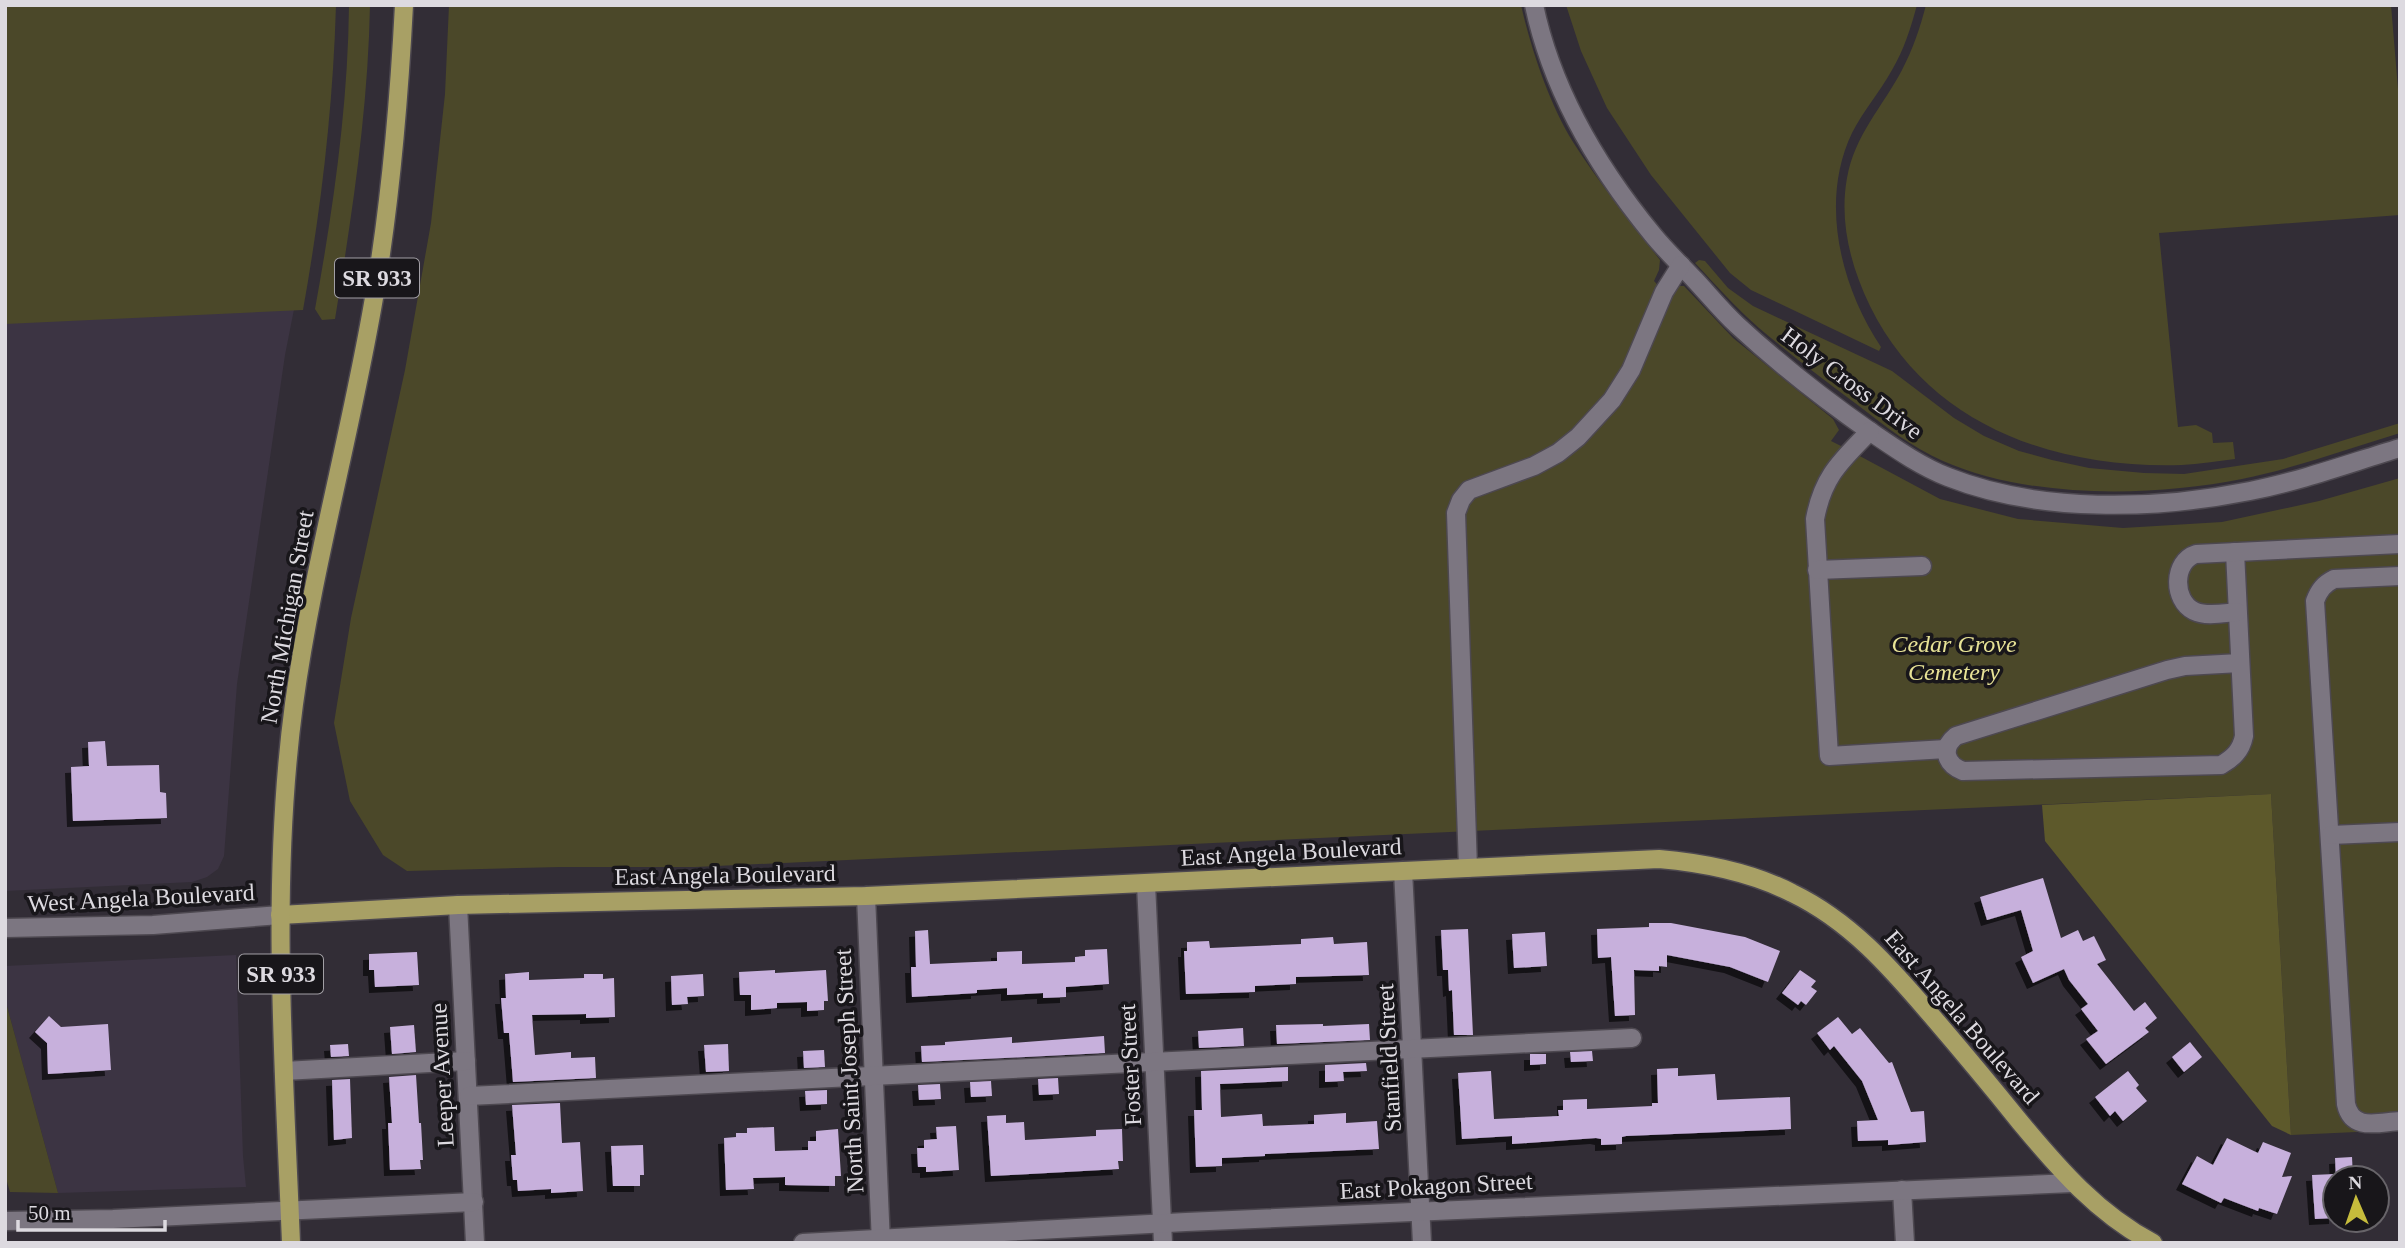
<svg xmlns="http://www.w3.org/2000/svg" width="2405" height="1248" font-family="Georgia,serif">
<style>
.built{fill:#3c3443}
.green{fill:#4b4829}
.forest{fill:#5d592b}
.building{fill:#c7b0dc;filter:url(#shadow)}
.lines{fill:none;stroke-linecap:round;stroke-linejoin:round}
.minor-casing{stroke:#4d4850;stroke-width:21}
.major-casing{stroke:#4d4850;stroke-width:21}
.minor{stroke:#7c7681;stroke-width:18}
.major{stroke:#a8a065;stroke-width:18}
.labels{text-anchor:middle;stroke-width:7;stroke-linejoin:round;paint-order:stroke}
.shield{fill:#18161a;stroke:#a29fa5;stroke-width:2}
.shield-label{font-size:23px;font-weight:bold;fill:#dddae0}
.street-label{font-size:24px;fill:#dddae0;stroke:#18161a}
.park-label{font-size:24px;font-style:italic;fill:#e7e296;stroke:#18161a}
</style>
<defs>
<filter id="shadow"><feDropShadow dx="-6" dy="6" stdDeviation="0" flood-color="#0009"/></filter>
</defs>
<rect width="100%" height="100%" fill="#322d36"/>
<g class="built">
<path d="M 5,5 L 314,208 L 285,355 L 237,684 L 224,856 L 218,869 L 207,877 L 192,882 L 5,891 Z"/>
<path d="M 236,955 L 243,1156 L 246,1187 L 58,1193 L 5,999 L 5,966 Z"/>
</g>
<g class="green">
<path d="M 5,5 L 336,5 C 333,108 321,209 303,310 L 5,324 Z"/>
<path d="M 349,5 L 370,5 C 368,111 352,215 335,319 L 322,320 L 315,309 C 333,210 348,107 349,5 Z"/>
<path d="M 449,5 L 1521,5 C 1531,49 1549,103 1573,142 C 1599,183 1630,221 1660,260 L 1659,270 L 1654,281 L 1668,296 L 1675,286 L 1684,286 L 1733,338 L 1833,419 L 1839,430 L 1831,441 L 1841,446 L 1940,499 L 2018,519 L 2123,528 L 2222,522 L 2319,501 L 2400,478 L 2400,1130 L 2291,1135 L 2271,794 L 695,867 L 560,867 L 407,871 L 383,855 L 350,801 L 334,723 L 351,618 L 405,370 L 431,223 L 445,94 Z"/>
<path d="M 1566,5 L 1917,5 C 1911,27 1904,50 1892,70 C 1880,92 1863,111 1852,133 C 1819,202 1841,287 1881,347 L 1879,351 L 1751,290 L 1730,273 L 1651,175 L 1607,108 L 1581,51 Z"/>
<path d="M 1926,5 L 2391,5 L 2400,113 L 2400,215 L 2159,233 L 2178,427 L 2196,425 L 2212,433 L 2213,443 L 2233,442 L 2235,459 C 2217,461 2199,464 2182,465 C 2055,469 1929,426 1870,306 C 1851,267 1839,222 1847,178 C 1854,136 1883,106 1902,70 C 1913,49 1920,28 1926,5 Z"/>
<path d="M 1699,260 L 1705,261 L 1728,288 L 1753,306 L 1892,371 L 1954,418 L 1984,436 L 2019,451 L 2052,460 L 2089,468 L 2144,473 L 2184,474 L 2283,459 L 2400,423 L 2400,433 C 2347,449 2295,468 2242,479 C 2151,497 2029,499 1943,461 C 1912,447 1886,427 1859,406 C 1825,381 1791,355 1759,328 C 1736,308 1716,285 1695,263 Z"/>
<path d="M 5,999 L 58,1193 L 10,1192 L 5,1175 Z"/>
</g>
<path class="forest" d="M 2271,794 L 2291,1135 L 2272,1126 L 2045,841 L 2042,805 Z"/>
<g class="building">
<path d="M 105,741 L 107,766 L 159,765 L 160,792 L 166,793 L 167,818 L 73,821 L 71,767 L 89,766 L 88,742 Z"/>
<path d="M 2043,878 L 2061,938 L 2078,930 L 2083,941 L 2094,936 L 2106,960 L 2097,964 L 2134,1011 L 2145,1002 L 2157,1018 L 2145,1028 L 2149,1032 L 2106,1064 L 2086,1039 L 2098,1031 L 2081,1009 L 2088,1004 L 2069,980 L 2064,969 L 2033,983 L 2021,957 L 2033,951 L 2021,910 L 1987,920 L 1980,897 Z"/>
<path d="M 1649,923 L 1671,923 L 1745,937 L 1780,951 L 1768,982 L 1730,967 L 1667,955 L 1667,967 L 1659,966 L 1659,971 L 1634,970 L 1635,1015 L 1615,1016 L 1611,957 L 1598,958 L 1597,929 L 1649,927 Z"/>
<path d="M 1468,929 L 1473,1035 L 1454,1035 L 1452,990 L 1449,991 L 1448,970 L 1443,970 L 1441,930 Z"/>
<path d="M 928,930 L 930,964 L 997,961 L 997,952 L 1022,951 L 1022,964 L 1075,962 L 1075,957 L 1085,956 L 1085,950 L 1107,949 L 1109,984 L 1066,987 L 1066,997 L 1043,998 L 1043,993 L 1007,995 L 1007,988 L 977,990 L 977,993 L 912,997 L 911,967 L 916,967 L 915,931 Z"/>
<path d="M 1545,932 L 1547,966 L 1514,968 L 1512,934 Z"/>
<path d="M 1333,937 L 1334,944 L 1367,942 L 1369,975 L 1296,977 L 1296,984 L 1255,986 L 1255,992 L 1186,994 L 1184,951 L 1187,951 L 1187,942 L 1209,941 L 1210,948 L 1301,944 L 1301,939 Z"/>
<path d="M 417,952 L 419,985 L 375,987 L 374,970 L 369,970 L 369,954 Z"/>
<path d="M 775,970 L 775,973 L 826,970 L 828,1001 L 824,1001 L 824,1010 L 807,1011 L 807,1002 L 777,1003 L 777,1008 L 751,1010 L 751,995 L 740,995 L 739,972 Z"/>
<path d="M 1800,970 L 1816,981 L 1811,987 L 1817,991 L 1806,1005 L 1801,1001 L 1798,1005 L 1782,993 Z"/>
<path d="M 529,972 L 529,980 L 584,978 L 584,974 L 603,974 L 603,979 L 614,978 L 615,1017 L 586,1018 L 586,1014 L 532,1015 L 535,1055 L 571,1052 L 571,1058 L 595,1057 L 596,1078 L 513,1082 L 509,1033 L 504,1033 L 501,998 L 506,998 L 505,974 Z"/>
<path d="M 703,974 L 704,996 L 687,997 L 688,1004 L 672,1005 L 671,976 Z"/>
<path d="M 49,1016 L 61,1027 L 108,1024 L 111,1070 L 48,1074 L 47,1043 L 35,1032 Z"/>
<path d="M 1838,1017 L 1852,1034 L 1860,1028 L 1889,1063 L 1892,1062 L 1911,1112 L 1924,1111 L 1926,1142 L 1888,1145 L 1888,1140 L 1858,1141 L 1857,1121 L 1878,1120 L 1862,1081 L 1834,1046 L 1830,1050 L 1817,1033 Z"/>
<path d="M 1323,1024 L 1323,1026 L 1369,1024 L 1370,1040 L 1277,1044 L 1276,1025 Z"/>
<path d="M 414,1025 L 416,1052 L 392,1054 L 390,1027 Z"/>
<path d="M 1243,1028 L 1244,1046 L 1199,1048 L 1198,1031 Z"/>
<path d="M 1104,1036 L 1105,1053 L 922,1062 L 921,1046 L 945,1045 L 945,1042 L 1012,1037 L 1012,1043 Z"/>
<path d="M 2190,1042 L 2202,1057 L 2184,1072 L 2172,1057 Z"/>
<path d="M 348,1044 L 349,1056 L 331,1057 L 330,1045 Z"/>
<path d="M 728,1044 L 729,1071 L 706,1072 L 704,1045 Z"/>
<path d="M 824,1050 L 825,1067 L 804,1068 L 803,1051 Z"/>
<path d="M 1592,1051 L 1593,1061 L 1571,1062 L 1570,1052 Z"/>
<path d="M 1530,1054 L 1546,1054 L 1546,1064 L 1530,1065 Z"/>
<path d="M 1366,1063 L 1367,1071 L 1343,1072 L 1344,1081 L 1325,1082 L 1325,1065 Z"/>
<path d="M 1288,1067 L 1288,1081 L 1220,1084 L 1221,1117 L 1262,1114 L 1263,1126 L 1314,1124 L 1314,1115 L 1346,1113 L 1346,1123 L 1377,1121 L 1379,1149 L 1265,1154 L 1265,1156 L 1222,1158 L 1222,1166 L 1196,1167 L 1194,1110 L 1202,1110 L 1201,1071 Z"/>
<path d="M 1678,1068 L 1678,1076 L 1715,1074 L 1717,1100 L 1790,1097 L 1791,1129 L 1626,1136 L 1622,1137 L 1622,1144 L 1601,1145 L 1601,1139 L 1596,1138 L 1512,1144 L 1512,1136 L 1462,1139 L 1458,1073 L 1491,1071 L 1494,1119 L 1559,1116 L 1558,1110 L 1563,1110 L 1563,1100 L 1587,1099 L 1587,1109 L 1652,1106 L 1652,1103 L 1658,1103 L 1657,1069 Z"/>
<path d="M 2128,1071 L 2139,1085 L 2136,1088 L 2147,1101 L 2123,1121 L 2115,1111 L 2110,1116 L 2095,1097 Z"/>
<path d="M 416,1075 L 419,1123 L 421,1123 L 423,1160 L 420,1160 L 421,1169 L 390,1170 L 388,1123 L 392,1123 L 389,1077 Z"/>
<path d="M 1058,1078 L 1059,1094 L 1039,1095 L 1038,1079 Z"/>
<path d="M 350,1079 L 352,1138 L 334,1140 L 332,1080 Z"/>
<path d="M 991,1081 L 992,1096 L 971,1097 L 970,1082 Z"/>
<path d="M 940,1084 L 941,1099 L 919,1100 L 918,1085 Z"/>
<path d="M 827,1090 L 827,1104 L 806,1105 L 805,1091 Z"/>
<path d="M 560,1103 L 562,1143 L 580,1142 L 583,1191 L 551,1193 L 551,1189 L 518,1191 L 517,1180 L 513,1180 L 511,1155 L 516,1155 L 512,1105 Z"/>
<path d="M 1006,1115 L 1006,1123 L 1024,1122 L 1025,1140 L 1096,1136 L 1096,1130 L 1122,1129 L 1123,1161 L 1118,1161 L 1119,1169 L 991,1176 L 987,1116 Z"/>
<path d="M 956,1126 L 959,1170 L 926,1172 L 926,1167 L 918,1167 L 917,1148 L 924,1148 L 924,1140 L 937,1139 L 936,1127 Z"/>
<path d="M 774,1127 L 775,1151 L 808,1150 L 808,1141 L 816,1141 L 816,1131 L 838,1129 L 841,1176 L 835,1176 L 835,1186 L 785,1185 L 785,1177 L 753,1178 L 754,1189 L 726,1190 L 724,1138 L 736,1137 L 736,1133 L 747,1133 L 747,1128 Z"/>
<path d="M 2227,1138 L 2258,1153 L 2263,1142 L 2291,1153 L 2282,1177 L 2292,1176 L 2277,1214 L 2259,1208 L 2258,1211 L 2224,1198 L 2221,1203 L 2182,1184 L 2197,1156 L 2213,1165 Z"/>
<path d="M 643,1145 L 644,1175 L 640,1175 L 640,1186 L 613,1186 L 611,1146 Z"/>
<path d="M 2352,1157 L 2353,1178 L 2336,1178 L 2335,1158 Z"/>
<path d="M 2335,1174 L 2335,1218 L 2315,1219 L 2312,1175 Z"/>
</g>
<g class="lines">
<g class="minor-casing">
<g id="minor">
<path d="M 1534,5 C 1552,91 1598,168 1653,235 C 1666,251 1681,265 1695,280 C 1709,295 1722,311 1737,325 C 1778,363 1825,400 1871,432 C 1896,449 1920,466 1948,477 C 2039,513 2155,510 2250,491 C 2301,481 2350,463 2400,448"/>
<path d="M 1870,431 C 1841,461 1823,476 1815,519 L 1829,756 L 1946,749"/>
<path d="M 2235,552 L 2244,736 C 2241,751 2233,758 2221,765 L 1963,771 C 1945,764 1941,748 1956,736 L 2167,670 L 2185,666 L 2240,663"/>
<path d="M 1817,570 L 1922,566"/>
<path d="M 2400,576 L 2334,579 C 2324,584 2319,590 2315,601 L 2346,1104 C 2352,1132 2379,1122 2400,1121"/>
<path d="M 2237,612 C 2224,613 2206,617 2194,611 C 2172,600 2173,561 2196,554 L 2400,544"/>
<path d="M 2331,835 L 2400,832"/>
<path d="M 1468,868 L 1456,513 L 1461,500 L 1469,490 L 1534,466 L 1558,453 L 1578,437 L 1612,400 L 1631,370 L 1664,292 L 1681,265"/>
<path d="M 1403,871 L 1422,1243"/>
<path d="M 1146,884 L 1163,1243"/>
<path d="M 866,896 L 881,1243"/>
<path d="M 458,905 L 475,1243"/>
<path d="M 5,928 L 153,925 L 280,915"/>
<path d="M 284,1071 L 466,1061"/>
<path d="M 469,1096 L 1632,1038"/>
<path d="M 1902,1190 L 1905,1243"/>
<path d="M 5,1221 L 113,1219 L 474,1202"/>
<path d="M 803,1243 L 1186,1222 L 2072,1183"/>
</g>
</g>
<g class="major-casing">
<g id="major">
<path d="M 280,915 L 458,905 L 866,896 L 1659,859 C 1705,863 1751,872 1792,893 C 1850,921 1890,967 1931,1015 C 1961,1050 1991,1086 2020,1122 C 2059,1169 2098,1214 2153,1243"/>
<path d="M 291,1243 C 284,1063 270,883 294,704 C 313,565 352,430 375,292 C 391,197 399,101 404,5"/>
</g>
</g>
<use href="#minor" class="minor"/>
<use href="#major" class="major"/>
</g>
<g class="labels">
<g class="shield">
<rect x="335" y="258.5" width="84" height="39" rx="5"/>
<rect x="239" y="954.5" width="84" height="39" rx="5"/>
</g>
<g class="shield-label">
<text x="377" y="286">SR 933</text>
<text x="281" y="982">SR 933</text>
</g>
<g class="street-label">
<text transform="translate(1852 383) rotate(37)" y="8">Holy Cross Drive</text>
<text transform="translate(287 617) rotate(-80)" y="8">North Michigan Street</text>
<text transform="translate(1291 852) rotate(-3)" y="8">East Angela Boulevard</text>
<text transform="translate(725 875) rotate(-1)" y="8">East Angela Boulevard</text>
<text transform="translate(141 898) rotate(-3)" y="8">West Angela Boulevard</text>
<text transform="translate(1962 1017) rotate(49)" y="8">East Angela Boulevard</text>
<text transform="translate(1389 1058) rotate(-93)" y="8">Stanfield Street</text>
<text transform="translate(1130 1065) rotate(-93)" y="8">Foster Street</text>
<text transform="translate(849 1071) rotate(-93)" y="8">North Saint Joseph Street</text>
<text transform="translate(442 1075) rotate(-93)" y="8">Leeper Avenue</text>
<text transform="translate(1436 1186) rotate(-3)" y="8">East Pokagon Street</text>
</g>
<g class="park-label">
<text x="1954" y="652">Cedar Grove<tspan x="1954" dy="28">Cemetery</tspan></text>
</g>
</g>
<rect width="2405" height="1248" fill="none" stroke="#dddae0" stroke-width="14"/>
<g transform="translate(2356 1199) rotate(358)"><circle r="33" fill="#18161a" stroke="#676469" stroke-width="2"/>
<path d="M0-5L12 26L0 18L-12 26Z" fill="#c6bc3c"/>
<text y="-10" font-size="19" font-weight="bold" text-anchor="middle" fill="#dddae0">N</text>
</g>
<path d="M18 1220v10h147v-10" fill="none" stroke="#dddae0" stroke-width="3.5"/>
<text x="28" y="1220" font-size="21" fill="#dddae0" stroke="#18161a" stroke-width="5" paint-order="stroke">50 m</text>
</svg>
